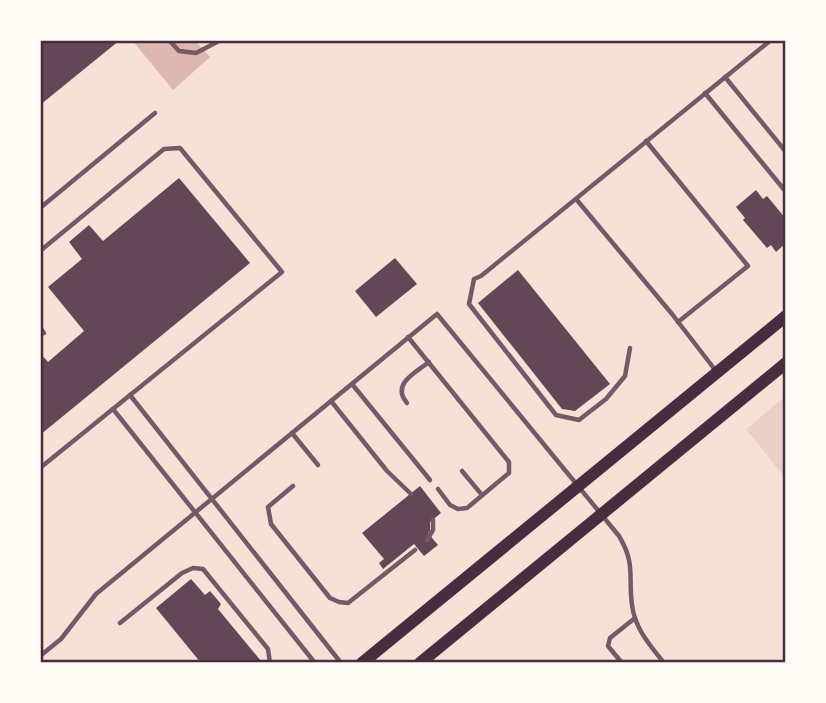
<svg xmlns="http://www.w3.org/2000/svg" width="826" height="703" font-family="Inter,sans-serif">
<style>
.green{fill:#ebcfc5}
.water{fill:#dcb8b0}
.building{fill:#644757}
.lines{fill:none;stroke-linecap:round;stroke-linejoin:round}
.service{stroke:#755966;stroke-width:4.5}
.primary{stroke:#4a2c40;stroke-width:12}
.neatline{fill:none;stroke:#4a2c40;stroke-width:2.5}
</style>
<rect width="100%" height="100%" fill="#f7e1d7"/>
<path class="green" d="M 786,396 L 786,479 L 746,429 Z"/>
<path class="water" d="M 132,40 L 194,40 L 210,57 L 173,90 Z"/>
<g class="building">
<path d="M 40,40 L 120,40 L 40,105 Z"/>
<path d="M 179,178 L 250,263 L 40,435 L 40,353 L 48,362 L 84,331 L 48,287 L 82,259 L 69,242 L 89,225 L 103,241 Z"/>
<path d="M 756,190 L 763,199 L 767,196 L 786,219 L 786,243 L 776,252 L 771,245 L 767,248 L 743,220 L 745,218 L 736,207 Z"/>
<path d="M 395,258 L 417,284 L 376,317 L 355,291 Z"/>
<path d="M 518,270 L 610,384 L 575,411 L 562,409 L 478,303 Z"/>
<path d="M 420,486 L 441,513 L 430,522 L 430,531 L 428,533 L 438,545 L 424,556 L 414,544 L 383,569 L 379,563 L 384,559 L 362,533 Z"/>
<path d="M 191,579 L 205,595 L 210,591 L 221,604 L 218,609 L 261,661 L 201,663 L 156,608 Z"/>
</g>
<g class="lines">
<g class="service">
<path d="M 169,40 L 179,51 L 196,53 L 217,42"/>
<path d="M 725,77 L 786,152"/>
<path d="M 705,93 L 786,192"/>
<path d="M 646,141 L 748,266 L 678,322"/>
<path d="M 576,199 L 672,314 L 716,371"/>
<path d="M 40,208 L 155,113"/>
<path d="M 40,251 L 164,149 L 180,148 L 282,272 L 40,468"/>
<path d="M 40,328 L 44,333"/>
<path d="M 408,337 L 509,462 L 509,473 L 467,508 L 458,509 L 450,505 L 438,489"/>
<path d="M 630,348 L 625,376 L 606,399 L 579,420 L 556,415 L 469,304 L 474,279 L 481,276 L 771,40"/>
<path d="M 352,384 L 430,480"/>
<path d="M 130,395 L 341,663"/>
<path d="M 331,401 L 387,471 L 411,494"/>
<path d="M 407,403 C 391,384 415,373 429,362"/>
<path d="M 113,409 L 315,663"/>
<path d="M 292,433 L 318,465"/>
<path d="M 462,471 L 482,495"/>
<path d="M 293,486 L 268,507 L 271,524 L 330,598 L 339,602 L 348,603 L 415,550"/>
<path d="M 427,540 L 433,530 L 433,520"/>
<path d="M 120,623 L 182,573 L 193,568 L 203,569 L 268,649 L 270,663"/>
<path d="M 40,656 L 61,639 L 96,594 L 437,314 L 619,536 C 636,564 628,577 632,605 C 635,629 650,645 664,663"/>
<path d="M 622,663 L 608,646 L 610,638 L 635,618"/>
</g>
<g class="primary">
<path d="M 362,663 L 786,316"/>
<path d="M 420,663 L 786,363"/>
</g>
</g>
<rect width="826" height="703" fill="none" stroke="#fffaf5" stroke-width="84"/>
<rect x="42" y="42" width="742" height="619" class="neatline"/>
</svg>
